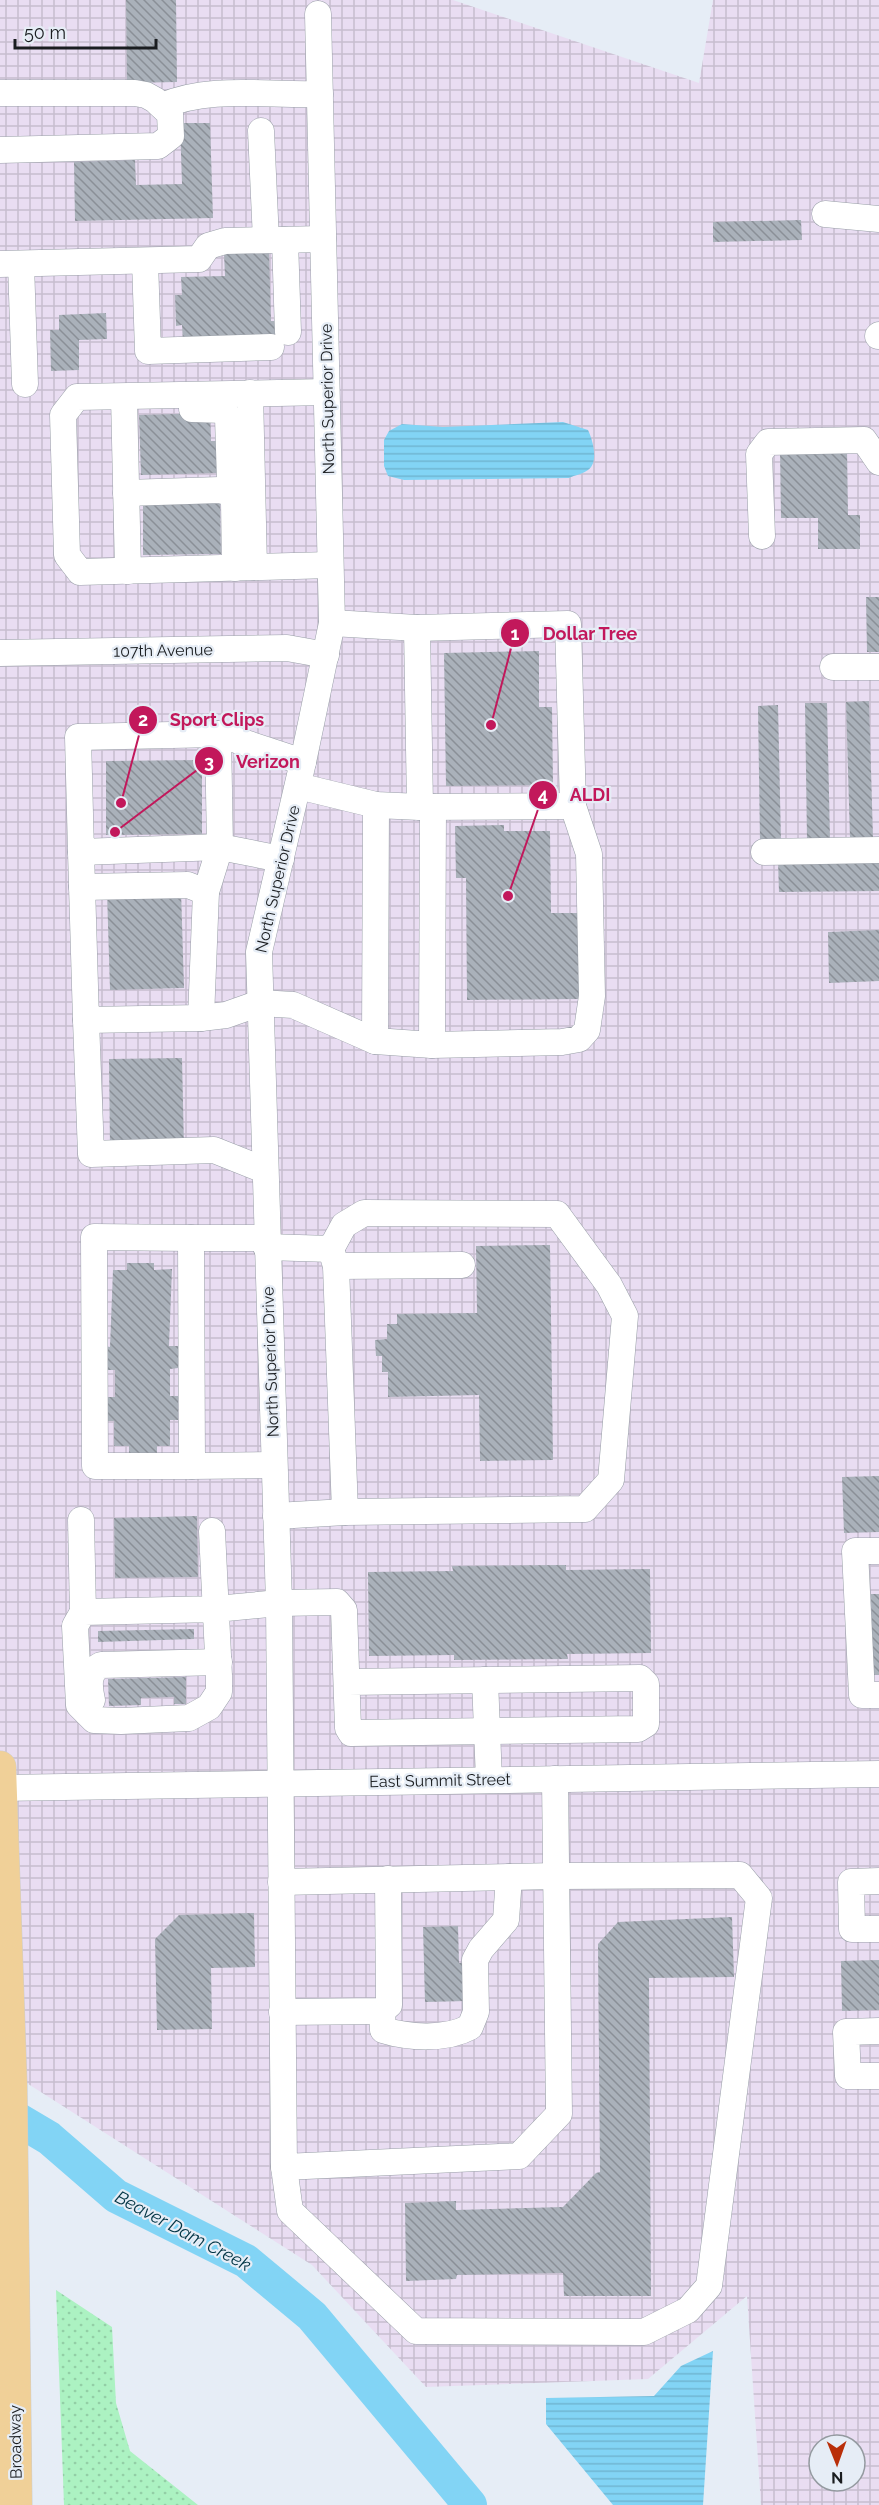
<svg xmlns="http://www.w3.org/2000/svg" width="879" height="2505" font-family="Raleway,sans-serif">
<style>
.industrial{fill:url(#industrial-grid);fill-rule:evenodd}
.grass{fill:url(#grass-dots)}
.water{fill:url(#water-rules)}
.lines{fill:none;stroke-linecap:round;stroke-linejoin:round}
.river{stroke:#82d4f5;stroke-width:34}
.building{fill:url(#building-back-hatch)}
.minor-casing{stroke:#999fa8;stroke-width:27}
.major-casing{stroke:#cdcdce;stroke-width:33}
.minor{stroke:#fff;stroke-width:26}
.major{stroke:#f0d098;stroke-width:32}
.labels{text-anchor:middle;stroke-width:4.5;stroke-linejoin:round;paint-order:stroke}
.street-label{font-size:16px;fill:#1a1d20;stroke:#e6edf6}
.water-label{font-size:18px;font-style:italic;fill:#003444;stroke:#e6edf6}
.leader{fill:none;stroke:#c2185b;stroke-width:2}
.callout-dot{fill:#c2185b;stroke:#e6edf6;stroke-width:2}
.mark-label{font-size:18px;text-anchor:middle;font-weight:bold;fill:#fff}
.callout-label{font-size:18px;text-anchor:middle;font-weight:bold;fill:#c2185b;stroke:#e6edf6;stroke-width:4.5;stroke-linejoin:round;paint-order:stroke}
</style>
<defs>
<pattern id="industrial-grid" width="8" height="8" patternUnits="userSpaceOnUse" patternTransform="scale(1.5)"><rect width="8" height="8" fill="#e9ddf2"/><path d="M0 4h8M4 0v8" fill="none" stroke="#c7bdcf"/></pattern>
<pattern id="grass-dots" width="8" height="8" patternUnits="userSpaceOnUse" patternTransform="scale(1.5)"><rect width="8" height="8" fill="#acf2c2"/><path d="M2 2h.1M6 6h.1" fill="none" stroke="#93cfa6" stroke-width="1.8" stroke-linecap="round"/></pattern>
<pattern id="water-rules" width="6" height="5" patternUnits="userSpaceOnUse" patternTransform="scale(1.5)"><rect width="6" height="5" fill="#82d4f5"/><path d="M0 2.5h6" fill="none" stroke="#70b6d2"/></pattern>
<pattern id="building-back-hatch" width="6" height="6" patternUnits="userSpaceOnUse" patternTransform="scale(1.5)"><rect width="6" height="6" fill="#aab1ba"/><path d="M-1 5l2 2M0 0l6 6M5-1l2 2" fill="none" stroke="#8a8f97"/></pattern>
</defs>
<rect width="100%" height="100%" fill="#e6edf6"/>
<path class="industrial" d="M 0,0 L 453,0 L 699,83 L 713,0 L 879,0 L 879,2505 L 761,2505 L 747,2296 L 648,2379 L 426,2387 L 312,2265 L 0,2066 ZM 819,2445 L 855,2445 L 855,2481 L 819,2481 Z"/>
<path class="grass" d="M 56,2290 L 112,2327 L 116,2403 L 130,2451 L 198,2505 L 64,2505 Z"/>
<g class="water">
<path d="M 563,422 L 588,430 C 593,440 599,463 588,470 C 583,474 575,475 569,478 L 404,480 L 388,476 L 384,466 L 384,440 L 389,431 L 402,424 L 443,427 Z"/>
<path d="M 713,2351 L 703,2505 L 613,2505 L 546,2424 L 546,2398 L 654,2396 L 681,2366 Z"/>
</g>
<g class="lines">
<path class="river" d="M 0,2109 L 49,2138 L 116,2196 L 246,2261 L 312,2316 L 470,2505"/>
</g>
<g class="building">
<path d="M 126,0 L 176,0 L 177,82 L 127,83 Z"/>
<path d="M 180,123 L 210,123 L 213,218 L 75,221 L 74,162 L 135,160 L 136,185 L 182,184 Z"/>
<path d="M 801,220 L 802,240 L 713,242 L 713,222 Z"/>
<path d="M 269,253 L 271,321 L 277,321 L 277,340 L 183,343 L 182,325 L 176,326 L 175,295 L 182,295 L 181,277 L 225,276 L 224,254 Z"/>
<path d="M 106,313 L 107,339 L 79,340 L 79,370 L 51,371 L 50,330 L 59,330 L 59,315 Z"/>
<path d="M 210,413 L 211,441 L 218,441 L 219,473 L 141,475 L 139,415 Z"/>
<path d="M 847,449 L 848,515 L 860,515 L 860,549 L 818,549 L 818,518 L 781,518 L 780,450 Z"/>
<path d="M 220,497 L 221,554 L 143,555 L 143,498 Z"/>
<path d="M 866,597 L 879,597 L 879,652 L 867,652 Z"/>
<path d="M 539,651 L 539,707 L 552,707 L 553,785 L 446,786 L 444,653 Z"/>
<path d="M 869,701 L 873,838 L 850,839 L 846,702 Z"/>
<path d="M 805,703 L 827,703 L 830,839 L 807,840 Z"/>
<path d="M 778,705 L 781,841 L 760,842 L 758,706 Z"/>
<path d="M 202,760 L 202,834 L 106,835 L 106,761 Z"/>
<path d="M 504,825 L 504,831 L 550,831 L 551,913 L 579,913 L 580,999 L 467,1000 L 466,878 L 456,878 L 455,826 Z"/>
<path d="M 879,860 L 879,891 L 779,892 L 778,861 Z"/>
<path d="M 181,890 L 184,988 L 110,990 L 107,892 Z"/>
<path d="M 879,930 L 879,981 L 829,983 L 828,932 Z"/>
<path d="M 182,1058 L 184,1148 L 110,1149 L 109,1059 Z"/>
<path d="M 550,1245 L 553,1460 L 480,1461 L 479,1395 L 388,1397 L 388,1372 L 382,1372 L 382,1356 L 376,1356 L 375,1340 L 387,1339 L 387,1324 L 397,1324 L 397,1314 L 477,1313 L 476,1246 Z"/>
<path d="M 127,1263 L 154,1263 L 154,1270 L 172,1269 L 169,1346 L 178,1346 L 178,1368 L 170,1369 L 170,1396 L 178,1396 L 178,1420 L 170,1420 L 170,1446 L 157,1446 L 157,1453 L 129,1453 L 129,1446 L 114,1446 L 114,1421 L 107,1421 L 107,1397 L 115,1397 L 115,1370 L 105,1370 L 105,1346 L 110,1347 L 113,1270 L 127,1270 Z"/>
<path d="M 879,1476 L 879,1532 L 844,1533 L 842,1477 Z"/>
<path d="M 197,1516 L 198,1577 L 115,1578 L 114,1518 Z"/>
<path d="M 566,1565 L 566,1570 L 650,1569 L 651,1653 L 567,1654 L 568,1659 L 454,1660 L 454,1655 L 369,1656 L 368,1572 L 453,1571 L 452,1566 Z"/>
<path d="M 871,1594 L 879,1594 L 879,1675 L 872,1675 Z"/>
<path d="M 194,1629 L 194,1639 L 98,1642 L 98,1631 Z"/>
<path d="M 186,1677 L 186,1704 L 174,1704 L 174,1697 L 141,1698 L 141,1705 L 109,1706 L 108,1679 Z"/>
<path d="M 254,1913 L 255,1967 L 211,1968 L 212,2029 L 157,2030 L 155,1939 L 179,1915 Z"/>
<path d="M 732,1917 L 734,1977 L 649,1978 L 651,2296 L 564,2296 L 563,2273 L 457,2275 L 456,2279 L 406,2281 L 405,2203 L 456,2201 L 456,2210 L 563,2207 L 596,2173 L 600,2172 L 598,1944 L 618,1922 Z"/>
<path d="M 458,1926 L 459,1963 L 466,1963 L 467,2001 L 425,2002 L 423,1927 Z"/>
<path d="M 879,1960 L 879,2010 L 842,2011 L 841,1961 Z"/>
</g>
<g class="lines">
<g class="minor-casing">
<g id="minor">
<path d="M 318,14 L 332,623 L 303,762 L 259,952 L 279,1603 L 284,2167 L 519,2156 L 559,2114 L 555,1779"/>
<path d="M 0,93 L 135,93 L 146,95 L 155,100 L 170,114 L 171,136 L 158,146 L 0,150"/>
<path d="M 162,106 C 210,85 268,96 320,94"/>
<path d="M 261,131 L 266,240"/>
<path d="M 825,214 L 879,219"/>
<path d="M 285,240 L 288,332"/>
<path d="M 145,261 L 148,351 L 271,347"/>
<path d="M 0,264 L 199,259 L 208,246 L 225,241 L 323,239"/>
<path d="M 21,264 L 25,384"/>
<path d="M 878,336 L 879,335"/>
<path d="M 326,392 L 77,397 L 63,415 L 67,555 L 80,572 L 330,565"/>
<path d="M 250,393 L 254,567"/>
<path d="M 124,397 L 128,571"/>
<path d="M 192,409 L 224,410 L 228,417 L 230,481"/>
<path d="M 126,493 L 220,490 L 230,493 L 234,502 L 235,568"/>
<path d="M 762,536 L 759,454 L 768,442 L 864,440 L 879,462"/>
<path d="M 417,628 L 420,807"/>
<path d="M 0,653 L 287,648 L 326,655"/>
<path d="M 833,667 L 879,667"/>
<path d="M 298,786 L 376,805 L 420,807 L 573,806"/>
<path d="M 81,852 L 86,1020 L 201,1018 L 206,892 L 220,847 L 218,734"/>
<path d="M 764,852 L 879,850"/>
<path d="M 281,859 L 220,847 L 81,852 L 78,737 L 218,734 L 303,762"/>
<path d="M 82,887 L 188,885 L 206,892"/>
<path d="M 201,1018 L 226,1015 L 260,1003 L 293,1005 L 375,1041 L 432,1045 L 562,1042 L 579,1039 L 587,1030 L 592,996 L 589,854 L 573,806 L 568,624 L 417,628 L 332,623"/>
<path d="M 86,1020 L 91,1154 L 214,1150 L 264,1170"/>
<path d="M 375,1041 L 376,805"/>
<path d="M 432,1045 L 433,807"/>
<path d="M 191,1238 L 94,1237 L 95,1466 L 192,1466"/>
<path d="M 266,1238 L 191,1238 L 192,1466 L 274,1465"/>
<path d="M 266,1247 L 331,1249 L 344,1225 L 364,1213 L 557,1214 L 609,1285 L 625,1316 L 611,1480 L 585,1509 L 345,1512 L 276,1516"/>
<path d="M 331,1249 L 336,1266 L 345,1512"/>
<path d="M 336,1266 L 462,1265"/>
<path d="M 81,1520 L 83,1612"/>
<path d="M 212,1531 L 219,1676 L 219,1692 L 209,1707 L 189,1718 L 121,1721 L 94,1720 L 79,1705 L 75,1626 L 83,1612 L 216,1609 L 279,1603 L 337,1602 L 344,1610 L 348,1728 L 351,1733 L 638,1729 L 646,1724 L 646,1684 L 640,1678 L 348,1682"/>
<path d="M 879,1551 L 855,1551 L 862,1695 L 879,1695"/>
<path d="M 485,1680 L 489,1780"/>
<path d="M 92,1700 C 89,1686 87,1672 101,1665 L 219,1662"/>
<path d="M 0,1788 L 879,1774"/>
<path d="M 879,1881 L 851,1882 L 852,1929 L 879,1929"/>
<path d="M 281,1882 L 556,1876 L 740,1875 L 759,1898 L 709,2286 L 688,2310 L 644,2332 L 416,2331 L 290,2211 L 284,2167"/>
<path d="M 382,2011 L 383,2030 C 409,2038 446,2040 470,2027 L 476,2012 L 475,1960 L 481,1949 L 506,1920 L 509,1877"/>
<path d="M 282,2012 L 382,2011 L 389,2005 L 388,1879"/>
<path d="M 879,2031 L 846,2032 L 848,2076 L 879,2076"/>
</g>
</g>
<g class="major-casing">
<path id="major" d="M 0,1767 L 11,2084 L 16,2505"/>
</g>
<use href="#minor" class="minor"/>
<use href="#major" class="major"/>
</g>
<g class="labels">
<g class="street-label">
<text transform="translate(327 399) rotate(-91)" y="6">North Superior Drive</text>
<text transform="translate(163 650) rotate(-1)" y="6">107th Avenue</text>
<text transform="translate(277 879) rotate(-77)" y="6">North Superior Drive</text>
<text transform="translate(270 1362) rotate(-92)" y="6">North Superior Drive</text>
<text transform="translate(440 1780) rotate(-1)" y="6">East Summit Street</text>
<text transform="translate(15 2442) rotate(-91)" y="6">Broadway</text>
</g>
<g class="water-label">
<text transform="translate(183 2231) rotate(28)" y="6">Beaver Dam Creek</text>
</g>
</g>
<path class="leader" d="M491 725L515 633M121 803L143 720M115 832L209 761M508 896L543 795"/>
<g class="callout-dot">
<circle cx="491" cy="725" r="6"/>
<circle cx="121" cy="803" r="6"/>
<circle cx="115" cy="832" r="6"/>
<circle cx="508" cy="896" r="6"/>
<circle cx="515" cy="633" r="15"/>
<circle cx="143" cy="720" r="15"/>
<circle cx="209" cy="761" r="15"/>
<circle cx="543" cy="795" r="15"/>
</g>
<g class="mark-label">
<text x="515" y="640">1</text>
<text x="143" y="726">2</text>
<text x="209" y="768">3</text>
<text x="543" y="801">4</text>
</g>
<g class="callout-label">
<text x="590" y="640">Dollar Tree</text>
<text x="217" y="726">Sport Clips</text>
<text x="268" y="768">Verizon</text>
<text x="590" y="801">ALDI</text>
</g>
<g transform="translate(837 2463) rotate(179)"><circle r="28" fill="#e6edf6" stroke="#949aa0" stroke-width="1.5"/>
<path d="M0-4.5L10 22L0 15L-10 22Z" fill="#b92f0a"/>
<text y="-9" font-size="16" font-weight="bold" text-anchor="middle" fill="#1a1d20">N</text>
</g>
<path d="M15 39v9h141v-9" fill="none" stroke="#1a1d20" stroke-width="3"/>
<text x="24" y="39" font-size="18" fill="#1a1d20" stroke="#e6edf6" stroke-width="4.5" paint-order="stroke">50 m</text>
</svg>
